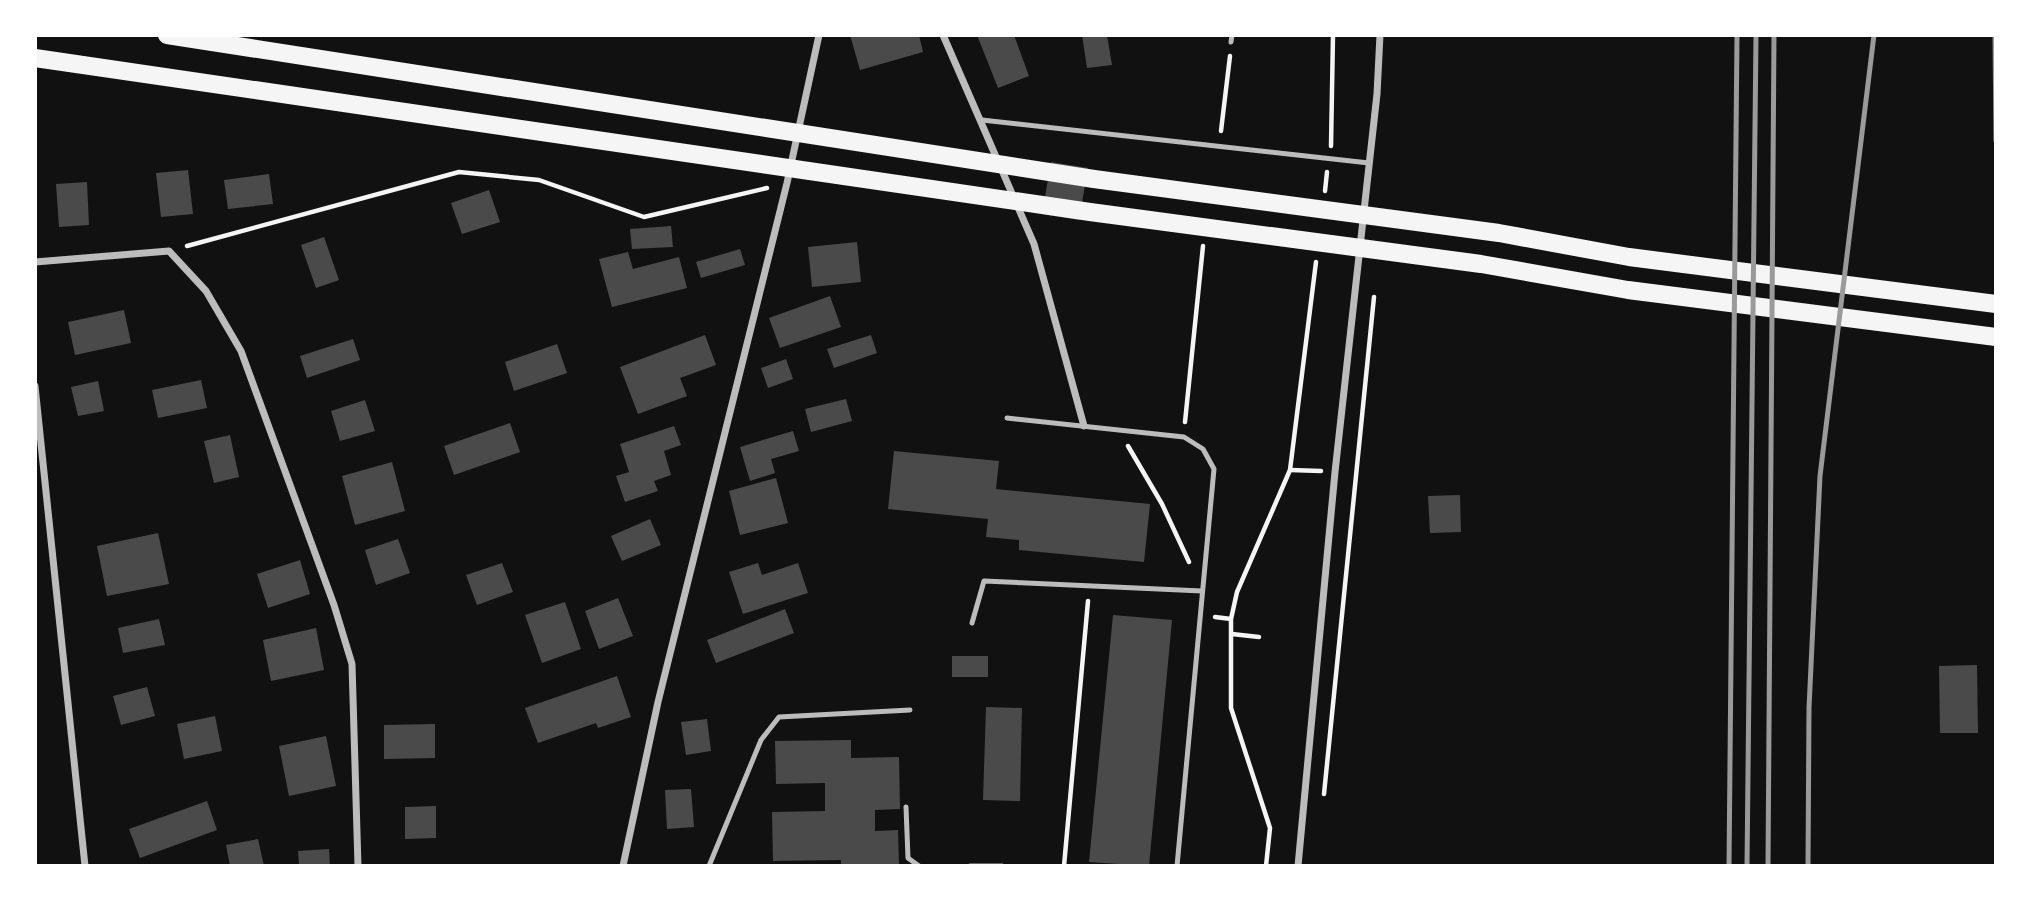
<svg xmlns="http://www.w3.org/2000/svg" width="2031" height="901" font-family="Manrope,sans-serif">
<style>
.building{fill:#4a4a4a}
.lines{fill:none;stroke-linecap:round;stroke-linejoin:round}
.path{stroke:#f5f5f5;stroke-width:4.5}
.service{stroke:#bcbcbc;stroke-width:5}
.minor{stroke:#bcbcbc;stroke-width:7}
.primary{stroke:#f5f5f5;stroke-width:18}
.rail{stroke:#9a9a9a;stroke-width:5}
</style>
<rect width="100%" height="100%" fill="#111"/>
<g class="building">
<path d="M 850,35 L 919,35 L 923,52 L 860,70 Z"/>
<path d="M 977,35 L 1014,35 L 1029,76 L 998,88 Z"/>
<path d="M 1082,35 L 1107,35 L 1112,65 L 1087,68 Z"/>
<path d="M 1051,162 L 1088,168 L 1079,220 L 1042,214 Z"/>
<path d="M 188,170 L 193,214 L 161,217 L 156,173 Z"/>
<path d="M 269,174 L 273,204 L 228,209 L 224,180 Z"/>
<path d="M 87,182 L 89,225 L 59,227 L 56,184 Z"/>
<path d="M 489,190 L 500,222 L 462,234 L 451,203 Z"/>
<path d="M 671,226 L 673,247 L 632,249 L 630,229 Z"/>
<path d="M 324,237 L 339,280 L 316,288 L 301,245 Z"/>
<path d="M 857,242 L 861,282 L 812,287 L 808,247 Z"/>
<path d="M 740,249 L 745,265 L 701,278 L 696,262 Z"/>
<path d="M 628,252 L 633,269 L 679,257 L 687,288 L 612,307 L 599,259 Z"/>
<path d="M 830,296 L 841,327 L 780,348 L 769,318 Z"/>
<path d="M 124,310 L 131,343 L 75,355 L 68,322 Z"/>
<path d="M 705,335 L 716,365 L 680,378 L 687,396 L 638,414 L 620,367 Z"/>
<path d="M 871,335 L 877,353 L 834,368 L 827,349 Z"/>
<path d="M 353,339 L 360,360 L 307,378 L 300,356 Z"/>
<path d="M 557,344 L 567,373 L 514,391 L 505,362 Z"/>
<path d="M 786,359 L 793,379 L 768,388 L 761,368 Z"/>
<path d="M 201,380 L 207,408 L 158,418 L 152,390 Z"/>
<path d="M 98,381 L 104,411 L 78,416 L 71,387 Z"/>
<path d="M 846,399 L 852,421 L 811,432 L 805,409 Z"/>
<path d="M 365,400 L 375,431 L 340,441 L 331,411 Z"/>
<path d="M 510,423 L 520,452 L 454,475 L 444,446 Z"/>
<path d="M 674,426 L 681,445 L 664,451 L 671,475 L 654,481 L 658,491 L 625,502 L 616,476 L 629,472 L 620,444 Z"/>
<path d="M 793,431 L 799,451 L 771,459 L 775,473 L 750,481 L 740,447 Z"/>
<path d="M 230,435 L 239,477 L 214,483 L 204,441 Z"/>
<path d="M 894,451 L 999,461 L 996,489 L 1150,504 L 1144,562 L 1019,550 L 1019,540 L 986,537 L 988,519 L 888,509 Z"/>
<path d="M 392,462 L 405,511 L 355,525 L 342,476 Z"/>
<path d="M 776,478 L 788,523 L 740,535 L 729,491 Z"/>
<path d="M 1460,495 L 1461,532 L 1430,533 L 1428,496 Z"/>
<path d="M 650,519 L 661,545 L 622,561 L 611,536 Z"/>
<path d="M 158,533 L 169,584 L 107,596 L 97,546 Z"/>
<path d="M 398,539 L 410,573 L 376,585 L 365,550 Z"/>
<path d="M 300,560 L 310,594 L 268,608 L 257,574 Z"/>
<path d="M 502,563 L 513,592 L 477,605 L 466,575 Z"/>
<path d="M 758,563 L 762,575 L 798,563 L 808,593 L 743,614 L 729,572 Z"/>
<path d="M 618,598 L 633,636 L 599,649 L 585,611 Z"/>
<path d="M 565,602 L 581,649 L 542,663 L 525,615 Z"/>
<path d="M 785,609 L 794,633 L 716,663 L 707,640 Z"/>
<path d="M 1113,615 L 1172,620 L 1149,866 L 1089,862 Z"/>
<path d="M 159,619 L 165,645 L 123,653 L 118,628 Z"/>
<path d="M 316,628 L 324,670 L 271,681 L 263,640 Z"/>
<rect x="952" y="656" width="36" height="21"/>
<path d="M 1977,665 L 1978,733 L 1940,733 L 1939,666 Z"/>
<path d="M 617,676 L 631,717 L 598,728 L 596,723 L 538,743 L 525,708 Z"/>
<path d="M 147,687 L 155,716 L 121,725 L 113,696 Z"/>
<path d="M 986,707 L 1022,708 L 1020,801 L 983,800 Z"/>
<path d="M 215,716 L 222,751 L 184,759 L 177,724 Z"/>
<path d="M 707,719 L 711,751 L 686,755 L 681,722 Z"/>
<path d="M 435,724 L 435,758 L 384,759 L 384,725 Z"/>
<path d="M 326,736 L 336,786 L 289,796 L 279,746 Z"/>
<path d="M 851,740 L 851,758 L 899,757 L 900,809 L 875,810 L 875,831 L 898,830 L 899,866 L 841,866 L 841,860 L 773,861 L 772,812 L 825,811 L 825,783 L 776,784 L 775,741 Z"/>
<path d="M 691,789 L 694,827 L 667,829 L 665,790 Z"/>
<path d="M 207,801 L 217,830 L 140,858 L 129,829 Z"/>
<path d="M 436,806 L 436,838 L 405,839 L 405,807 Z"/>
<path d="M 258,839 L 264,866 L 230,866 L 226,845 Z"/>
<path d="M 329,849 L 330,866 L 299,866 L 298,851 Z"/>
</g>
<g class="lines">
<g class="path">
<path d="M 1221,131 L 1230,56"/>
<path d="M 1331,146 L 1333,35"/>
<path d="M 1325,191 L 1327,172"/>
<path d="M 187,246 L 459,172 L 539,180 L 644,217 L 767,188"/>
<path d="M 1185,422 L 1203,246"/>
<path d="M 1128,446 L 1162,504 L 1189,562"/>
<path d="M 1290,470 L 1321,471"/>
<path d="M 1215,617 L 1231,619"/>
<path d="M 1232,634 L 1259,637"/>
<path d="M 1324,794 L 1374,297"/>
<path d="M 1064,866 L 1088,601"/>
<path d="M 1266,866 L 1270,828 L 1231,708 L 1231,619 L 1237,592 L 1290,470 L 1316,262"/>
</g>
<g class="service">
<path d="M 1231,42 L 1232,35"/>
<path d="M 982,120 L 1369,163"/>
<path d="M 1007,418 L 1184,437 L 1203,449 L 1214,469 L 1177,866"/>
<path d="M 972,623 L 984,581 L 1202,591"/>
<path d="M 906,807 L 908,858 L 919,866"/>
<path d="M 709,866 L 761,740 L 779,717 L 910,710"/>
<path d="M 970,866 L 1002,866"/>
</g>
<g class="minor">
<path d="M 943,35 L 1034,244 L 1084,426"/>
<path d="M 35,262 L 169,251 L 206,291 L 241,351 L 334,605 L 352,664 L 358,866"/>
<path d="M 35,386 L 85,866"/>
<path d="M 623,866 L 658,702 L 787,183 L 819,35"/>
<path d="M 1298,866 L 1335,472 L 1377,94 L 1380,35"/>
</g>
<g class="primary">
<path d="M 167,35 L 1094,179 L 1499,233 L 1629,257 L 1996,304"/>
<path d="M 35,58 L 1090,212 L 1481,264 L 1628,290 L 1996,337"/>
</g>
<g class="rail">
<path d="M 1995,35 L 1996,141"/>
<path d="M 1729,866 L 1737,35"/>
<path d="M 1747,866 L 1756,35"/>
<path d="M 1768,866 L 1774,35"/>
<path d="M 1808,866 L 1809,708 L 1820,476 L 1874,35"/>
</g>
</g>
<rect width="2031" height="901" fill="none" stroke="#ffffff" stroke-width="74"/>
</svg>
